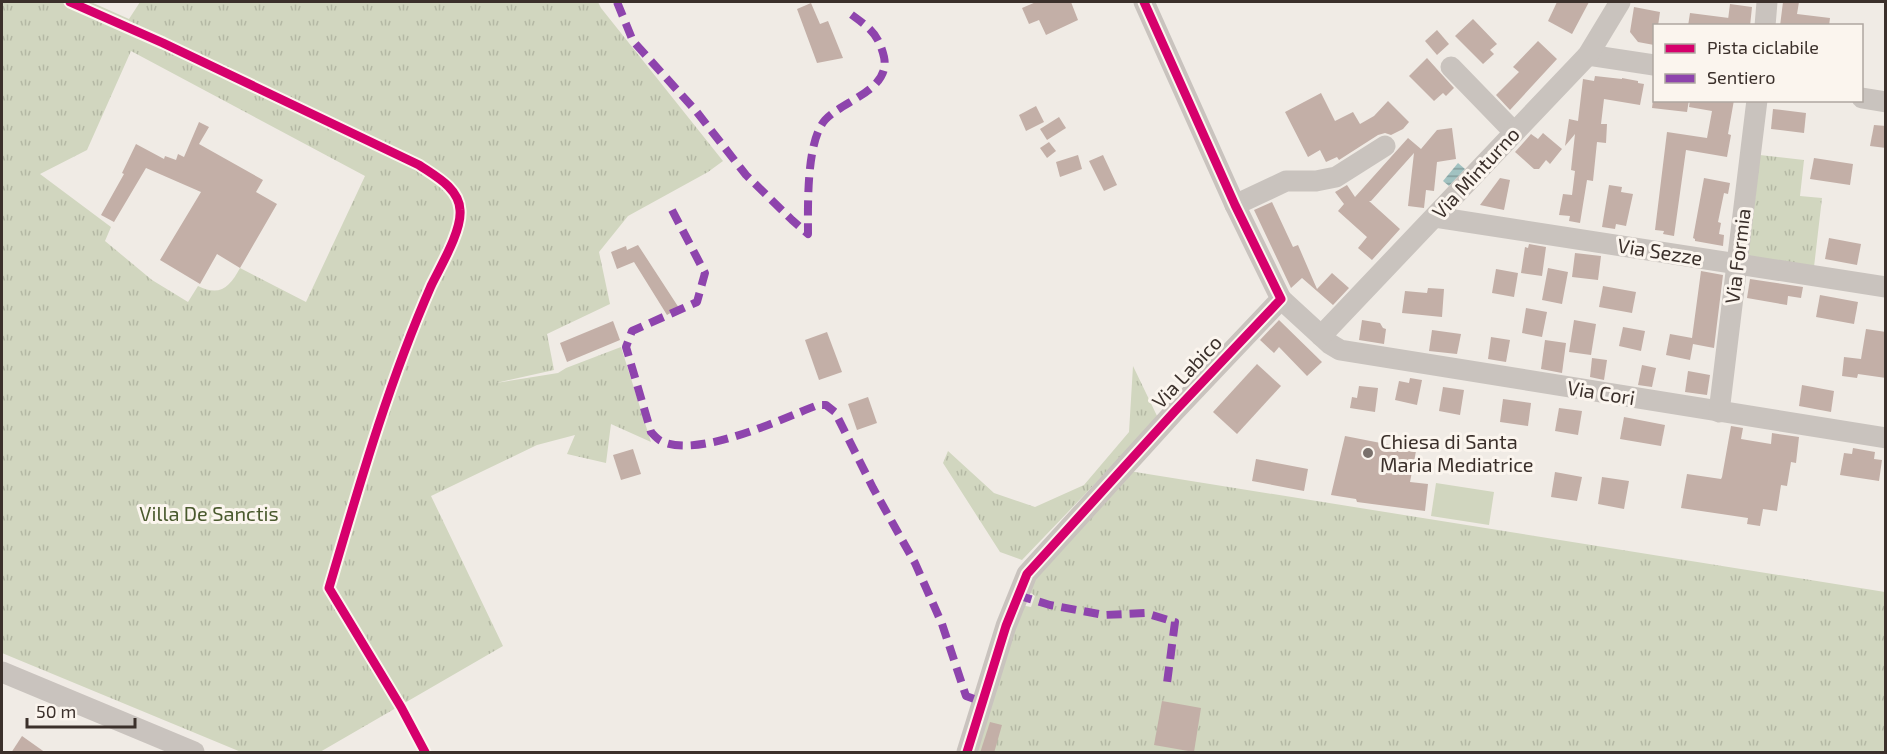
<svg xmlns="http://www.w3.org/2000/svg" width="1887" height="754" font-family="'Exo 2',sans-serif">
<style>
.grass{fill:url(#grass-tufts);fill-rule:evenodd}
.pitch{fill:#d1d6bf}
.water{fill:url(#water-rules)}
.building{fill:#c3afa7}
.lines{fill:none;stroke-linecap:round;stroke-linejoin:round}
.minor{stroke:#c9c3be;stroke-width:21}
.quiet{stroke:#8e44ad;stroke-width:8;stroke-dasharray:15 8;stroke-linecap:butt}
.cycleway-casing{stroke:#fbf5ee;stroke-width:13}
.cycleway{stroke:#d6006c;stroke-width:9}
.poi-dot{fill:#7a716c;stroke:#fbf5ee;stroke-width:2}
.labels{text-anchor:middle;stroke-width:6;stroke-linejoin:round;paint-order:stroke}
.street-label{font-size:20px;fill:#3b302b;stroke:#fbf5ee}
.poi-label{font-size:20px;fill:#3b302b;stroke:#fbf5ee;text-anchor:start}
.park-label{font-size:20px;fill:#4a5a2e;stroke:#fbf5ee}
</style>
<defs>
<pattern id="grass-tufts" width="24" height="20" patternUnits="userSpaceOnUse" patternTransform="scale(1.5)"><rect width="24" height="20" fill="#d1d6bf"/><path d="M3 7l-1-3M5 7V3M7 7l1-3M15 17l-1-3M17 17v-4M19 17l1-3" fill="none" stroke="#b4b8a4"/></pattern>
<pattern id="water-rules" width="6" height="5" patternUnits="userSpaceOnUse" patternTransform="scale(1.5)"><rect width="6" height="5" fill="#a1c2c1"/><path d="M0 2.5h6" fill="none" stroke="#849e9d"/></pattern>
</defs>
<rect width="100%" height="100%" fill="#f0ebe5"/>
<g class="grass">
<path d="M 2,2 L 91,2 L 129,19 L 140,2 L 598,2 L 601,8 L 723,161 L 708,172 L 628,216 L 599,252 L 610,304 L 547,334 L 554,370 L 496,383 L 558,373 L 566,368 L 621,347 L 651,442 L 611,424 L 606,463 L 567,454 L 575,435 L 537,445 L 431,496 L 503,646 L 320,752 L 241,752 L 2,653 ZM 131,51 L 365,176 L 306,302 L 240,268 C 230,287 220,297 198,286 L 188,302 L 152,280 L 105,241 L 111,227 L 40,174 L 87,150 Z"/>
<path d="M 1760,155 L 1804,160 L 1800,196 L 1822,198 L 1814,267 L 1748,259 Z"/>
<path d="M 1133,366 L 1158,418 L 1022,560 L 1000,552 L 943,463 L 948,451 L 994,493 L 1035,507 L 1084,485 L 1129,432 Z"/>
<path d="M 1129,471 L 1885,592 L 1885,752 L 976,752 L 1021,605 L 1031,607 L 1035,596 L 1027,590 L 1035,572 Z"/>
</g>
<path class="pitch" d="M 1436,483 L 1494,492 L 1489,525 L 1431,516 Z"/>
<path class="water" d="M 1458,163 L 1465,169 L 1449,186 L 1443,181 Z"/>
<g class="building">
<path d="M 1036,2 L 1071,2 L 1078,20 L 1046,35 L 1039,20 L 1029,24 L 1022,8 Z"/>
<path d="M 1557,2 L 1589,2 L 1572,34 L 1548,21 Z"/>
<path d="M 1783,2 L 1799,2 L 1797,14 L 1830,18 L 1829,26 L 1780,26 Z"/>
<path d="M 811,3 L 820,24 L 828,21 L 843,58 L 817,63 L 797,9 Z"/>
<path d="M 1730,4 L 1752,7 L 1750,26 L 1688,26 L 1690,13 L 1729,18 L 1728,20 Z"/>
<path d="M 1634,7 L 1660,12 L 1658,26 L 1654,26 L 1654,45 L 1638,42 L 1630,32 Z"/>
<path d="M 1473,19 L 1497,44 L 1490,50 L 1494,54 L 1483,64 L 1455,36 Z"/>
<path d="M 1437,30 L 1449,44 L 1437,55 L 1425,41 Z"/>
<path d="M 1538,41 L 1557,59 L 1510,110 L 1496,95 L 1519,72 L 1513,67 Z"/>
<path d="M 1427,58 L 1454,88 L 1446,96 L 1443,93 L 1434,101 L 1409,76 Z"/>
<path d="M 1595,76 L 1622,79 L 1622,78 L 1638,81 L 1638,83 L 1644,84 L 1640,105 L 1604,99 L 1601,124 L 1607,124 L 1606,143 L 1597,142 L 1593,181 L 1587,180 L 1580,223 L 1569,221 L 1570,216 L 1559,215 L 1563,194 L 1572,195 L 1575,171 L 1571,170 L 1575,134 L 1565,146 L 1569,119 L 1578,121 L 1583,79 L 1594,81 Z"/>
<path d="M 1321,93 L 1335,121 L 1353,112 L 1360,124 L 1374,116 L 1388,101 L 1409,122 L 1403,129 L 1391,135 L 1385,133 L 1378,135 L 1339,160 L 1337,157 L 1326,162 L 1320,150 L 1308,157 L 1285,112 Z"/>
<path d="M 1653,100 L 1689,100 L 1687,112 L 1652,108 Z"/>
<path d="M 1690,100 L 1734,100 L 1728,134 L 1731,135 L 1727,157 L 1686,150 L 1674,236 L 1663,234 L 1664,231 L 1655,230 L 1667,132 L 1707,138 L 1712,111 L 1689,107 Z"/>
<path d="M 1036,106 L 1044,122 L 1026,131 L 1019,115 Z"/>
<path d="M 1773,109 L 1806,113 L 1804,133 L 1771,129 Z"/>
<path d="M 1059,117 L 1066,128 L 1047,140 L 1040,129 Z"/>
<path d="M 199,122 L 209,127 L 199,144 L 263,180 L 256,192 L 277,204 L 240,268 L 217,254 L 200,284 L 160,260 L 201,192 L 146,168 L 114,222 L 101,215 L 124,174 L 122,173 L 136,144 L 164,159 L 165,156 L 176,160 L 178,154 L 184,157 Z"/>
<path d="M 1874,125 L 1886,126 L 1886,148 L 1870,146 Z"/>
<path d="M 1452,128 L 1456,159 L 1437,162 L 1434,191 L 1426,190 L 1424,208 L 1408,206 L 1414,153 L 1371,201 L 1369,201 L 1400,229 L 1372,260 L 1358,248 L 1367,237 L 1338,211 L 1344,204 L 1335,192 L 1347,185 L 1355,197 L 1408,138 L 1421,149 L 1437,130 Z"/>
<path d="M 1543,133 L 1562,149 L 1550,164 L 1546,160 L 1539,169 L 1534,169 L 1515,152 L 1531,134 L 1538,139 Z"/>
<path d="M 1049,142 L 1056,151 L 1047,158 L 1040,148 Z"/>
<path d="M 1078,155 L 1082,169 L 1060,177 L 1056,162 Z"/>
<path d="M 1103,155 L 1117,185 L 1104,191 L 1089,161 Z"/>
<path d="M 1814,158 L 1853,164 L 1850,185 L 1810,179 Z"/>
<path d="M 1500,178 L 1510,180 L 1504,210 L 1480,205 Z"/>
<path d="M 1704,178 L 1730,183 L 1728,194 L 1724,193 L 1718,222 L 1721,223 L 1719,234 L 1724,235 L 1723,246 L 1695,241 L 1695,239 L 1693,238 Z"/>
<path d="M 1609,185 L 1622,187 L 1621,192 L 1633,194 L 1626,226 L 1616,224 L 1615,229 L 1602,227 Z"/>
<path d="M 1272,202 L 1293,247 L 1298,245 L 1317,289 L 1332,273 L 1349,288 L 1333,305 L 1302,278 L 1291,288 L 1254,210 Z"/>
<path d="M 1829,238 L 1861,244 L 1857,265 L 1825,259 Z"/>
<path d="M 1529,244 L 1546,247 L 1542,276 L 1521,273 L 1525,247 L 1528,248 Z"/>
<path d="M 638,245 L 679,308 L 667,315 L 634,262 L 617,269 L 611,252 L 626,246 L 627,250 Z"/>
<path d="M 1575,253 L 1601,256 L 1598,280 L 1572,277 Z"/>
<path d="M 1548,268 L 1568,272 L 1562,304 L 1542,300 Z"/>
<path d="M 1496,269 L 1518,273 L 1514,297 L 1492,293 Z"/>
<path d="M 1701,271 L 1723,275 L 1714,348 L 1693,344 L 1690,360 L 1666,355 L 1670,334 L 1692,338 Z"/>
<path d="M 1750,279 L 1803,287 L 1801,298 L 1788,296 L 1787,305 L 1747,298 Z"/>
<path d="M 1603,286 L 1636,292 L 1632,313 L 1599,307 Z"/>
<path d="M 1428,288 L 1444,289 L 1442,317 L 1402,313 L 1405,291 L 1427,293 Z"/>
<path d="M 1820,295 L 1858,302 L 1854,324 L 1816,317 Z"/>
<path d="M 1526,308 L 1547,312 L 1542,337 L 1522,333 Z"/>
<path d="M 1279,320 L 1322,362 L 1307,376 L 1279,347 L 1274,353 L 1260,340 Z"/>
<path d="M 1362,320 L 1380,323 L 1383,328 L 1386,329 L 1384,344 L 1359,340 Z"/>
<path d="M 1574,320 L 1596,324 L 1591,355 L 1569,352 Z"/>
<path d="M 613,321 L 620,340 L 567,362 L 560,343 Z"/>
<path d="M 1623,327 L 1645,331 L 1641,351 L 1619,346 Z"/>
<path d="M 1866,329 L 1886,332 L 1886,378 L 1858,374 L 1857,378 L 1842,376 L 1844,357 L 1861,359 Z"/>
<path d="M 1432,330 L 1461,334 L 1457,354 L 1429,351 Z"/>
<path d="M 827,332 L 842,372 L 819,380 L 805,340 Z"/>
<path d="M 1491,337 L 1510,340 L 1506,362 L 1488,359 Z"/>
<path d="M 1545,340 L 1566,343 L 1562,373 L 1541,369 Z"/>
<path d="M 1592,358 L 1607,360 L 1604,380 L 1590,377 Z"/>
<path d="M 1257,364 L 1281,386 L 1237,434 L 1213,412 Z"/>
<path d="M 1642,365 L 1656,368 L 1652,387 L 1638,385 Z"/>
<path d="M 1688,371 L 1710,375 L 1707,395 L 1685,392 Z"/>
<path d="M 1410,378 L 1422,380 L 1417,405 L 1395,400 L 1399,381 L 1409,383 Z"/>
<path d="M 1802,385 L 1834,391 L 1831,412 L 1799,406 Z"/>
<path d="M 1359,386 L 1378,388 L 1375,412 L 1350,408 L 1352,397 L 1357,398 Z"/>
<path d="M 1443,387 L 1464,390 L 1460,415 L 1439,411 Z"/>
<path d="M 868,397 L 877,423 L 857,430 L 848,404 Z"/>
<path d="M 1503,399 L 1531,403 L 1528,426 L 1500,422 Z"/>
<path d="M 1559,408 L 1582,411 L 1578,435 L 1555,431 Z"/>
<path d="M 1624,417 L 1665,425 L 1661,446 L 1620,439 Z"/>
<path d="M 1731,426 L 1743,428 L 1741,439 L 1771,444 L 1772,433 L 1799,437 L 1796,463 L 1791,462 L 1787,486 L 1781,485 L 1777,511 L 1763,509 L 1760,526 L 1747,524 L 1748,518 L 1681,508 L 1687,474 L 1721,479 L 1722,477 Z"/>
<path d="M 1345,436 L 1396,446 L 1398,442 L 1417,446 L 1410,482 L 1428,484 L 1425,511 L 1357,502 L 1356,499 L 1331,495 Z"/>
<path d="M 1853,448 L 1875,452 L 1874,459 L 1882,460 L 1879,481 L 1840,475 L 1844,453 L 1852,454 Z"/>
<path d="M 633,449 L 641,474 L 621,480 L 613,455 Z"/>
<path d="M 1256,459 L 1308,469 L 1304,491 L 1252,481 Z"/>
<path d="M 1555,472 L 1582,477 L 1577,501 L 1551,497 Z"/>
<path d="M 1602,477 L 1629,481 L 1624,509 L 1598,504 Z"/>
<path d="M 1162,701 L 1201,708 L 1194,752 L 1154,745 Z"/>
<path d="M 990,722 L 1002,725 L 994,753 L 980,753 Z"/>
<path d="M 22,736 L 46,753 L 11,753 Z"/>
</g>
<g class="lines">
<g class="minor">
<path d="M 1765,26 L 1767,2"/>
<path d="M 1588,55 L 1654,65"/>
<path d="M 1451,67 L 1514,132"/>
<path d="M 1862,98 L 1886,102"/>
<path d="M 1235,205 L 1286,181 L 1316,181 L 1336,177 L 1385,146"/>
<path d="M 1435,217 L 1886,287"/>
<path d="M 1281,299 L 1330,344 L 1340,350 L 1886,438"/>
<path d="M 1321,336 L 1588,55 L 1620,2"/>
<path d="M 1719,412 L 1757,100"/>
<path d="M 2,672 L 194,752"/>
<path d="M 967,752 L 1006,626 L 1027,574 L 1175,411 L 1281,299 L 1235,205 L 1144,2"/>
</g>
<g class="quiet">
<path d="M 617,2 L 633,41 L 696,111 L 746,175 L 792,220 L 808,234 C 808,206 806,142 825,120 C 842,101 891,90 884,57 C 878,32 868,27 848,12"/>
<path d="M 672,210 L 705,273 L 697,302 L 632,331 L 626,347 L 651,432 C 654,435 657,439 661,441 C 698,459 781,419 818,405 L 826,405 L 835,412 L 873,488 L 915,563 L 942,624 L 966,696 L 983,702"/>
<path d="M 1017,595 L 1050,605 L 1104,615 L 1145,613 L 1175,622 L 1167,683"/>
</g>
<g class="cycleway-casing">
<g id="cycleway">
<path d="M 70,2 L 163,43 L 419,165 C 435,176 459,188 460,210 C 462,231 440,267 431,286 C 388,384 359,486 329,588 L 401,707 L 425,752"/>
<path d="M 967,752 L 1006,626 L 1027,574 L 1175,411 L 1281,299 L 1235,205 L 1144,2"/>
</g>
</g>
<use href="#cycleway" class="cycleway"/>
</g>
<circle class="poi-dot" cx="1368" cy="453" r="6"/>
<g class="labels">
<g class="street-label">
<text transform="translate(1476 173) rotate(-47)" y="7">Via Minturno</text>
<text transform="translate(1660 252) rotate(9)" y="7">Via Sezze</text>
<text transform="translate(1738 256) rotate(-83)" y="7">Via Formia</text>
<text transform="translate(1187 372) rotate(-47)" y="7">Via Labico</text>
<text transform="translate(1601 393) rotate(9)" y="7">Via Cori</text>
</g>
<g class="poi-label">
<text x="1380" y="449">Chiesa di Santa<tspan x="1380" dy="23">Maria Mediatrice</tspan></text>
</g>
<g class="park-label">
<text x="209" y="521">Villa De Sanctis</text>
</g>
</g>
<rect width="1887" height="754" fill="none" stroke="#3b302b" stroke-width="6"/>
<rect x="1653" y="24" width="210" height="78" fill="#fbf5ee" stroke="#aea6a0" stroke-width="1.5"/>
<rect x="1665" y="44" width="30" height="9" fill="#d6006c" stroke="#aea6a0" stroke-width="1.5"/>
<text x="1707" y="54" font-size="18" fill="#3b302b">Pista ciclabile</text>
<rect x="1665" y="74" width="30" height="9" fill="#8e44ad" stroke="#aea6a0" stroke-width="1.5"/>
<text x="1707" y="84" font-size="18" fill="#3b302b">Sentiero</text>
<path d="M27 718v9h108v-9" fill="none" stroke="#3b302b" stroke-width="3"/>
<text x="36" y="718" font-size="18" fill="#3b302b" stroke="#fbf5ee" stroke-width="4.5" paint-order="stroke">50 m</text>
</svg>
